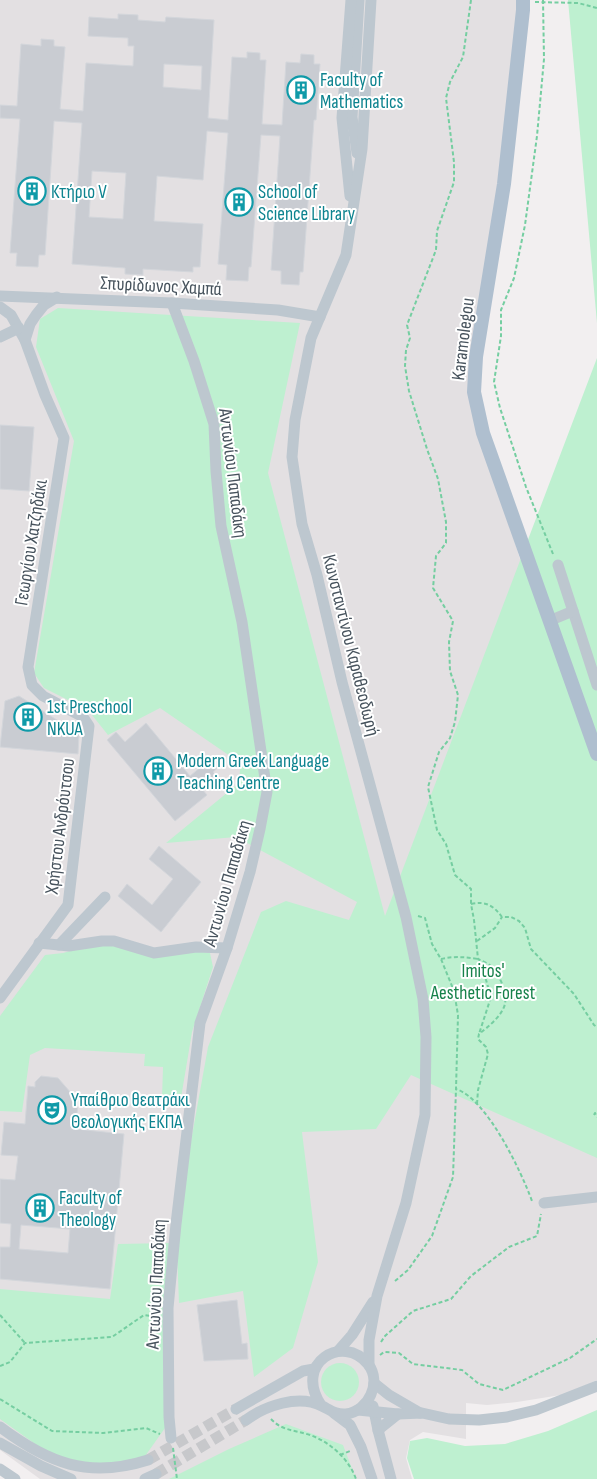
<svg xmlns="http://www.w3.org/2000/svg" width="597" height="1479" font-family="'Sofia Sans Condensed',sans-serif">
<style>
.education{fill:#e3e0e2}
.green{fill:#bef0d0}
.building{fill:#c9ccd2;stroke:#d3d6db;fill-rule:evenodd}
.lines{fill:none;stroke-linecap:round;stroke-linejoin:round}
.minor-tunnel{stroke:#c7c8cb;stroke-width:11;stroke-dasharray:11 5.5;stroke-linecap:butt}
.path{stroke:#75cea1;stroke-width:2;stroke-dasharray:4 2.5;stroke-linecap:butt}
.minor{stroke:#bdc7cf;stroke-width:11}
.major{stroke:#afbfcf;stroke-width:14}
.labels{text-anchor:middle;stroke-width:4;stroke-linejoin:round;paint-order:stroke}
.culture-label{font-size:19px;fill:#0d838f;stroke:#fff;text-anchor:start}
.street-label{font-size:19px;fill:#47535d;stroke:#fff}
.park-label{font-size:19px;fill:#16814a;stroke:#fff}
</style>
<rect width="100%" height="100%" fill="#f2eff0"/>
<path class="education" d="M 0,0 L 516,0 L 518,58 L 470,396 L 535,608 L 597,782 L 597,1380 L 567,1394 L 517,1402 L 487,1405 L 466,1403 L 466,1439 L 423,1432 L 410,1440 L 406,1458 L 412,1479 L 40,1479 L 0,1450 Z"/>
<g class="green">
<path d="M 568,0 L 597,0 L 597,323 Z"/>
<path d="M 58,308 L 300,323 L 268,473 L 385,916 L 597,358 L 597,1158 L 411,1075 L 376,1129 L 302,1132 L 318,1262 L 293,1348 L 254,1377 L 243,1291 L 179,1303 L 176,1224 L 208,1047 L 261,912 L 286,901 L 349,920 L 357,902 L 236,837 L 166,843 L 239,783 L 240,769 L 230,756 L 160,708 L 108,735 L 88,710 L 44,688 L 34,673 L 74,441 L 36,347 L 40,319 Z"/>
<path d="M 88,946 L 111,946 L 204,952 L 210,953 L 213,967 L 192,1032 L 181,1098 L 162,1098 L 163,1067 L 144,1066 L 145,1054 L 45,1048 L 30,1055 L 22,1112 L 0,1111 L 0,1016 L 45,955 L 63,953 Z"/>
<path d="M 171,1243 L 165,1428 L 143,1459 L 89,1465 L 52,1456 L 0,1419 L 0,1289 L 110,1299 L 118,1244 Z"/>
<circle cx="340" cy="1382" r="19"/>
<path d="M 597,1410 L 597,1479 L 414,1479 L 407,1458 L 410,1441 L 427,1438 L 465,1446 L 505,1444 L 548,1431 Z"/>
<path d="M 286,1424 L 343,1445 L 356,1479 L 169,1479 L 229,1449 Z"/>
</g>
<g class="building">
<path d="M 118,14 L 138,15 L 138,20 L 165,22 L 166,17 L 214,20 L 208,118 L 228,120 L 232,57 L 247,58 L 247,52 L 260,53 L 260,60 L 266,60 L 262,124 L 282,125 L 286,62 L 300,63 L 301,54 L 314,55 L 314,64 L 320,64 L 316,120 L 314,120 L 303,272 L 300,272 L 299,285 L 281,284 L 281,271 L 271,270 L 280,136 L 261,135 L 251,267 L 249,267 L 248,281 L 226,280 L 227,265 L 218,264 L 228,133 L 207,131 L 203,180 L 157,176 L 154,221 L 203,224 L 200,267 L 193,267 L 193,272 L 143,269 L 143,275 L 125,274 L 125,268 L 72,264 L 82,123 L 54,121 L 45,255 L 39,255 L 38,267 L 16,266 L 17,253 L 10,253 L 20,119 L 0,118 L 0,105 L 17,106 L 21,44 L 41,46 L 41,39 L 54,40 L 54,46 L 65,47 L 60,109 L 83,111 L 86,63 L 133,66 L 134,46 L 128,46 L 128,38 L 88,36 L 89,17 L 118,19 ZM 164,64 L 202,66 L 201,90 L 163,87 ZM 92,171 L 126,173 L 123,219 L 89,217 Z"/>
<path d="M 0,425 L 34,427 L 29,491 L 0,489 Z"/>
<path d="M 19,696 L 79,734 L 78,754 L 0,747 L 5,701 Z"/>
<path d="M 146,723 L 190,776 L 214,756 L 221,765 L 213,772 L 217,777 L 202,789 L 207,795 L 175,821 L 107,740 L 116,732 L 125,742 Z"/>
<path d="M 159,846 L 201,882 L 161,932 L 118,896 L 127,884 L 152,905 L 173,879 L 149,859 Z"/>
<path d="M 41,1076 L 58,1078 L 78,1101 L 76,1129 L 124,1134 L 110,1289 L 0,1279 L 0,1247 L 10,1247 L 11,1224 L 0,1223 L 0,1179 L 15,1180 L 18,1156 L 1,1155 L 4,1122 L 25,1124 L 28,1086 L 35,1087 L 35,1082 ZM 21,1225 L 70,1229 L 68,1253 L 19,1249 Z"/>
<path d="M 237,1300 L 242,1344 L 247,1343 L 248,1359 L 204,1361 L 197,1305 Z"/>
</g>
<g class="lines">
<g class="minor-tunnel">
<path d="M 148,1460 L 236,1409"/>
<path d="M 156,1474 L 246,1420"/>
</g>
<g class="path">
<path d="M 471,0 L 463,57 L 450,82 L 446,98 L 454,162 L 454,182 L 437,231 L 436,250 L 407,325 L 410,338 L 406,350 L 405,366 L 409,391 L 427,449 L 438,479 L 446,522 L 446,543 L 436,556 L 433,588 L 453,621 L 449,642 L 450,671 L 458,695 L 455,722 L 450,738 L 439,752 L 428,787 L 437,830 L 446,844 L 455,875 L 471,889 L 471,904 L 474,920 L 478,959 C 482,961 488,963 492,967 C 500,976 507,992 505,1004 C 502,1016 488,1027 479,1034 L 478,1039 L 486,1047 L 488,1054 L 478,1090 L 477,1104"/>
<path d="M 543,0 L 544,59 L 537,136 L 525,225 L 514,278 L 501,310 L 501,336 L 494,382 L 500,408 L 526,487 L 553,554"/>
<path d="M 535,2 L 578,3 L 597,8"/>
<path d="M 471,904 C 486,901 493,905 502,917 L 511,917 L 519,921 L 525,928 L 531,949 L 574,994 L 594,1025 L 597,1027"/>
<path d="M 418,916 L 425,918 L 432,944 L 441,959 L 454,991 L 458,1015 L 456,1089 C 487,1099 521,1171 532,1201"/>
<path d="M 477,941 L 495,928 L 502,917"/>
<path d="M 441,959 C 454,956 465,957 478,959 L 482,966 L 491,997 L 479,1034"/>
<path d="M 594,1115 L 595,1113 L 597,1117"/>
<path d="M 395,1281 L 408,1270 L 432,1236 L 453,1177 L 456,1089"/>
<path d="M 0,1315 L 25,1343"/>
<path d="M 381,1342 L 385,1336 L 413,1311 L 451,1299 L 471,1276 L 509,1247 L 537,1236 L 541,1214"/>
<path d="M 380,1355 L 384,1352 L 399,1353 L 413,1364 L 462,1370 L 479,1384 L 503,1390 L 570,1358 L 597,1339"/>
<path d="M 0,1366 L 10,1362 L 25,1343 L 112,1337 L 144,1315 L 158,1317"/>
<path d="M 0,1399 L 52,1431 L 103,1433 L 146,1428 L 160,1434"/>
<path d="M 271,1419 C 282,1431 295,1430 310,1435 C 330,1442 349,1459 356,1479"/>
<path d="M 173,1448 L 177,1479"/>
<path d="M 340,1455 L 350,1451"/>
</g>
<g class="minor">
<path d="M 357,153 L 352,117 L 359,0"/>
<path d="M 350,196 L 342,118 L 351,0"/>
<path d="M 0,296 L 172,303 L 278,310 L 320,317"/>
<path d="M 0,307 L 11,315 L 25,340"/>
<path d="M 0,337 L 19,328"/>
<path d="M 558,565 L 597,685"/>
<path d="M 549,621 L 573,611"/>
<path d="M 39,943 L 69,946 L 102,941 L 114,941 L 154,953 L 196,947 L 227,948"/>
<path d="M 59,945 L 105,897"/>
<path d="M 0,998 L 68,905 L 89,726 L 83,717 L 43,696 L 32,685 L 28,667 L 64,438 L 45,395 L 25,340 L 30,324 L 36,315 L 44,305 L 57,297"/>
<path d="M 544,1203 L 597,1197"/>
<path d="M 338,1351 L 352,1335 L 373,1302"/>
<path d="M 369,1365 L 369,1340 L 377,1296 L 406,1203 L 425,1115 L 426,1037 L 423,999 L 406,917 L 342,682 L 317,575 L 302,524 L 292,457 L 295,420 L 311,338 L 346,255 L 362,149 L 371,0"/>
<path d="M 374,1383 L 389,1395 L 420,1413"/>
<path d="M 373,1406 L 378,1430 L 391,1479"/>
<path d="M 236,1409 L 303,1371 L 314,1369"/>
<path d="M 358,1410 L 398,1414 L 422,1413 L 449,1419 L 479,1420 L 507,1417 L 536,1410 L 597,1386"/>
<path d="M 334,1413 L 350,1425 L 361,1447 L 372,1479"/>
<path d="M 246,1420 C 265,1406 298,1394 322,1406 C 330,1410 336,1415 346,1414 C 369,1411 382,1382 368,1364 C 343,1333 293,1363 321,1405"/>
<path d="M 0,1427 C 48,1463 88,1479 148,1460"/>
<path d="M 378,1430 L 398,1414"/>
<path d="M 171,1438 L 169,1417 L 168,1308 L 176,1224 L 200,1023 L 227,948 L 250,872 L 260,829 L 267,792 L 242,622 L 221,526 L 216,471 L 214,424 L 194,361 L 172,303"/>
<path d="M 0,1443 L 41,1466 L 71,1479"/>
<path d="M 0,1469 L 15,1479"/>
<path d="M 145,1479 L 156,1474"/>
</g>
<path class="major" d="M 523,0 L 523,10 L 504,184 L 476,357 L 474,392 L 483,433 L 597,754"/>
</g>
<defs>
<g id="building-ring" transform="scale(1.4375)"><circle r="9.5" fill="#fff" stroke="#0f9aa8" stroke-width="1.5"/><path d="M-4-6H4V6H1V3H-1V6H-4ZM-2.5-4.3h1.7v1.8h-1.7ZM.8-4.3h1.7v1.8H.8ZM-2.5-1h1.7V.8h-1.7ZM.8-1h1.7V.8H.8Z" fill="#0f9aa8"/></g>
<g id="theatre-ring" transform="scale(1.4375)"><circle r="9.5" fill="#fff" stroke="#0f9aa8" stroke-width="1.5"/><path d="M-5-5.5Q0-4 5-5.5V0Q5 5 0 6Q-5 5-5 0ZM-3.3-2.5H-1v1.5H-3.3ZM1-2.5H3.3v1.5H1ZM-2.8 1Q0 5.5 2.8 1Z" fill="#0f9aa8"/></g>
</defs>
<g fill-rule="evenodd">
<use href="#building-ring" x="301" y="90"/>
<use href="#building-ring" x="32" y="191"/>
<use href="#building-ring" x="239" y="202"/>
<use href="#building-ring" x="28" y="717"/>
<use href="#building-ring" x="158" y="771"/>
<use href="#theatre-ring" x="52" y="1110"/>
<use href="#building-ring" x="40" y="1208"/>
</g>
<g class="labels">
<g class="culture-label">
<text x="320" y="86">Faculty of<tspan x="320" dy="22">Mathematics</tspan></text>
<text x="51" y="198">Κτήριο V</text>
<text x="258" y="198">School of<tspan x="258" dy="22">Science Library</tspan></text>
<text x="47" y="713">1st Preschool<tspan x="47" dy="22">NKUA</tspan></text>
<text x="177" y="767">Modern Greek Language<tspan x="177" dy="22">Teaching Centre</tspan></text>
<text x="71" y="1106">Υπαίθριο θεατράκι<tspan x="71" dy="22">Θεολογικής ΕΚΠΑ</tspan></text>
<text x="59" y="1204">Faculty of<tspan x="59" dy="22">Theology</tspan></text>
</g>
<g class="street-label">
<text transform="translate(161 285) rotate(3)" y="7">Σπυρίδωνος Χαμπά</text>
<text transform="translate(462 339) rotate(-83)" y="7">Karamolegou</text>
<text transform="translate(234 473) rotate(83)" y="7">Αντωνίου Παπαδάκη</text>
<text transform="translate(30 542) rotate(-81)" y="7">Γεωργίου Χατζηδάκι</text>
<text transform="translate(352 645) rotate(76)" y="7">Κωνσταντίνου Καραθεοδωρή</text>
<text transform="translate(59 826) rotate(-83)" y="7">Χρήστου Ανδρόυτσου</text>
<text transform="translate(226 883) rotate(-74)" y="7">Αντωνίου Παπαδάκη</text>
<text transform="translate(155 1284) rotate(-87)" y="7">Αντωνίου Παπαδάκη</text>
</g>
<g class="park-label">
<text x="483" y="977">Imitos'<tspan x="483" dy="22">Aesthetic Forest</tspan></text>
</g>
</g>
</svg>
